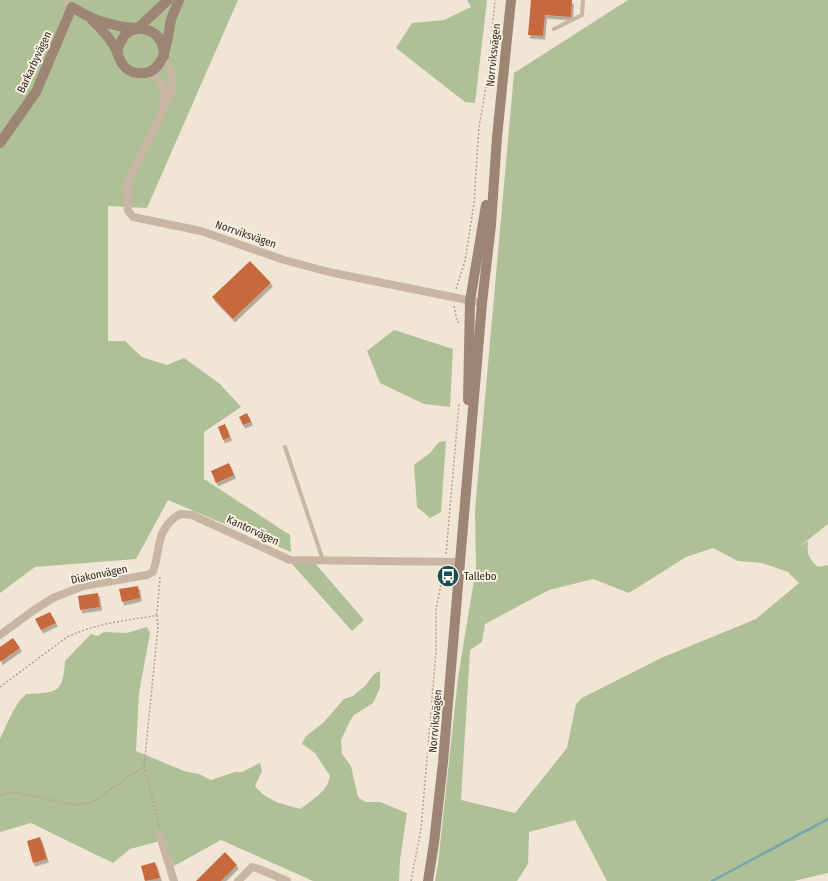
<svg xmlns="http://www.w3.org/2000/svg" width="828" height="881" font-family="'Fira Sans Condensed',sans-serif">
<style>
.green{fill:#afbf96;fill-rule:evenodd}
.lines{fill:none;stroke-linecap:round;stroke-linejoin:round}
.stream{stroke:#74a8ae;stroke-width:2.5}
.building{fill:#c8673c;filter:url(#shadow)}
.path{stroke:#b4a08c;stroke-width:1.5;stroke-dasharray:2 2;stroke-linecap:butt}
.lane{stroke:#c8b6a2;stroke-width:4}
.street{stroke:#c8b6a2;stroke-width:8}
.secondary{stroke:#9c8573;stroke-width:10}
.labels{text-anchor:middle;stroke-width:4;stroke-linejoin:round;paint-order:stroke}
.street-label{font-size:11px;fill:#332a24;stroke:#f9f0e1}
.poi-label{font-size:11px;fill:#332a24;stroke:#f9f0e1;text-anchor:start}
</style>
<defs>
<filter id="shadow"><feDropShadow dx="2" dy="3.5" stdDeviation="0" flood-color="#0004"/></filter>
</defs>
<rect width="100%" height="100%" fill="#f1e6d5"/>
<g class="green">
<path d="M 0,0 L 238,0 L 147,208 L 108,206 L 108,341 L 125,341 L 142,357 L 167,365 L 184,358 L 220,384 L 241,407 L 204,432 L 204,479 L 290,535 L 291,552 L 168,500 L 136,559 L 35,567 L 0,593 Z"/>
<path d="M 467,0 L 487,0 L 475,103 L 465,102 L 396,48 L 412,23 L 444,20 L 471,7 Z"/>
<path d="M 628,0 L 828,0 L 828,524 L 799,547 L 808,541 C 807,555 808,558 818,567 L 828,565 L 828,873 L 794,881 L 607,881 L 575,820 L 529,832 L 528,864 L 517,881 L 435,881 L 438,864 L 458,678 L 476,568 L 475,510 L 514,73 ZM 713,548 L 738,561 L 762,563 L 788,572 L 799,583 L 756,619 L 661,658 L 582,698 L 576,704 L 567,748 L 515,813 L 461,800 L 470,650 L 482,642 L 485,624 L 549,590 L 593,579 L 629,593 L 686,557 Z"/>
<path d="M 394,330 L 453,349 L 450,407 L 424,404 L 380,383 L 367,351 Z"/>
<path d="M 446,441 L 441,512 L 430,518 L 417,507 L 414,465 L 430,453 L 439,442 Z"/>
<path d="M 313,561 L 364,620 L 352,631 L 292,564 Z"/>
<path d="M 147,627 L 150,633 L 139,693 L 136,751 L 184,771 L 199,774 L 211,780 L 235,772 L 242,772 L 260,763 L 262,771 L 255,786 C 266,801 283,804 300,809 C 311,801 328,791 330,776 L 315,753 L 302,744 L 305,737 L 324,722 L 344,699 L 353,696 L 366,685 L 374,674 L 380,671 L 380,688 L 373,703 L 354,715 L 350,721 L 341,740 L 342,754 L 351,766 L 358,797 L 365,802 L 380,802 L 407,813 L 400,860 L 399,881 L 313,881 L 221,840 L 174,866 L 164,840 L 130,849 L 113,863 L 31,823 L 0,832 L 0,739 L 12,713 L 20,700 L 26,694 C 56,692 63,695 65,661 L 91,634 L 98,636 L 104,632 L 127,633 Z"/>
</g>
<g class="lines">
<path class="stream" d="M 712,881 L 828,819"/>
</g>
<g class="building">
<path d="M 531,0 L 572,0 L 571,17 L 545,15 L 543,36 L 528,35 Z"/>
<path d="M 250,261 L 271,283 L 233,319 L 212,297 Z"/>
<path d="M 247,413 L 251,422 L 243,425 L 239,417 Z"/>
<path d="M 225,424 L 230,437 L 223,440 L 218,427 Z"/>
<path d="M 229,463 L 234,475 L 216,483 L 211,471 Z"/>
<path d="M 138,586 L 140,598 L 122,602 L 119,589 Z"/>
<path d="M 98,593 L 100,607 L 80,610 L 78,596 Z"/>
<path d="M 50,612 L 56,623 L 41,630 L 35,619 Z"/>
<path d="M 13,638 L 20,648 L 0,662 L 0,647 Z"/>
<path d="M 40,837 L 47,859 L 33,863 L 27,841 Z"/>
<path d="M 225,852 L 237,865 L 221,881 L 196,881 Z"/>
<path d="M 155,862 L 160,878 L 145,881 L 141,866 Z"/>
</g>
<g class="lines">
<g class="path">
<path d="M 456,289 L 465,261 L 474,203 L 479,127 L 488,75 L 495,0"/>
<path d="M 454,306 L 457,320 L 460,325"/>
<path d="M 446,554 L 459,404"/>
<path d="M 157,615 L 158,627 L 144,767 L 160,828"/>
<path d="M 0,687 L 67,637 C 95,624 125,620 155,616 L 157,613 L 160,577"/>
<path d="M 0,795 L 13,792 L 76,805 L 93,802 L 132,774 L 143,768"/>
<path d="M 411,881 L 421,829 L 436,651 L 436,609 L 444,570"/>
</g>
<g class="lane">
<path d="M 62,0 L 72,7"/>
<path d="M 554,29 L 582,15 L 583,0"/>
<path d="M 285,447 L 323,560"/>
</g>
<g class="street">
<path d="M 164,56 L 173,78 L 171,94 L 164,104 L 160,117 L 127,184 L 128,211 L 133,217 L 201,231 L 284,260 L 329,272 L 482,303"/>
<path d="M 148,72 C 155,74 162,84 164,90 C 165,94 164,100 164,104"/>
<path d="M 0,635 L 34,610 L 53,598 L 83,586 L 147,575 L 153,572 C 161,549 155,529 180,514 L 192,515 L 290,560 L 460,562"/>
<path d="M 160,836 L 174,881"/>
<path d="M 238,881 L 252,867 L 259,869 L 287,881"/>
</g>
<g class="secondary">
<path d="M 92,20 C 99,27 107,34 112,43 C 117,49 118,58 123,65 C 127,70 132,73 138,73 C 166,77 167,38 171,20 C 173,13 177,6 179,0"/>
<path d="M 118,53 L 118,47 L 124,36 L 130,31 L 137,29 L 168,0"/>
<path d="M 0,143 L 36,92 L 72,7 C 91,19 102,23 124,27 C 133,28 144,28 152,32 C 161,37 164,47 164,56"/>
<path d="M 468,400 L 470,301 L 486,205"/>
<path d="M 428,881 L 434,843 L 443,762 L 482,303 L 491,225 L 497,137 L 511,0"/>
</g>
</g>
<defs>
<g id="bus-disc" transform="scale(1.15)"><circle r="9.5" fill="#1a4c54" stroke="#f9f0e1"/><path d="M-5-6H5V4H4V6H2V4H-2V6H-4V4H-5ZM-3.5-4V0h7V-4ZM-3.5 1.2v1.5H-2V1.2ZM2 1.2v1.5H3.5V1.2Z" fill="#fff"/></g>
</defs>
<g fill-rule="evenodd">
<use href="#bus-disc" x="448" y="576"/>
</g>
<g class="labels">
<g class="street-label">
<text transform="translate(493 55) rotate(-84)" y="4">Norrviksvägen</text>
<text transform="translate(34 62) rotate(-65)" y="4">Barkarbyvägen</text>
<text transform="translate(246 234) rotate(19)" y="4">Norrviksvägen</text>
<text transform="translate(253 530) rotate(25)" y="4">Kantorvägen</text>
<text transform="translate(99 574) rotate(-12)" y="4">Diakonvägen</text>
<text transform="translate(435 721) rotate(-85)" y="4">Norrviksvägen</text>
</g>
<g class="poi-label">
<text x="464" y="580">Tallebo</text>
</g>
</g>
</svg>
